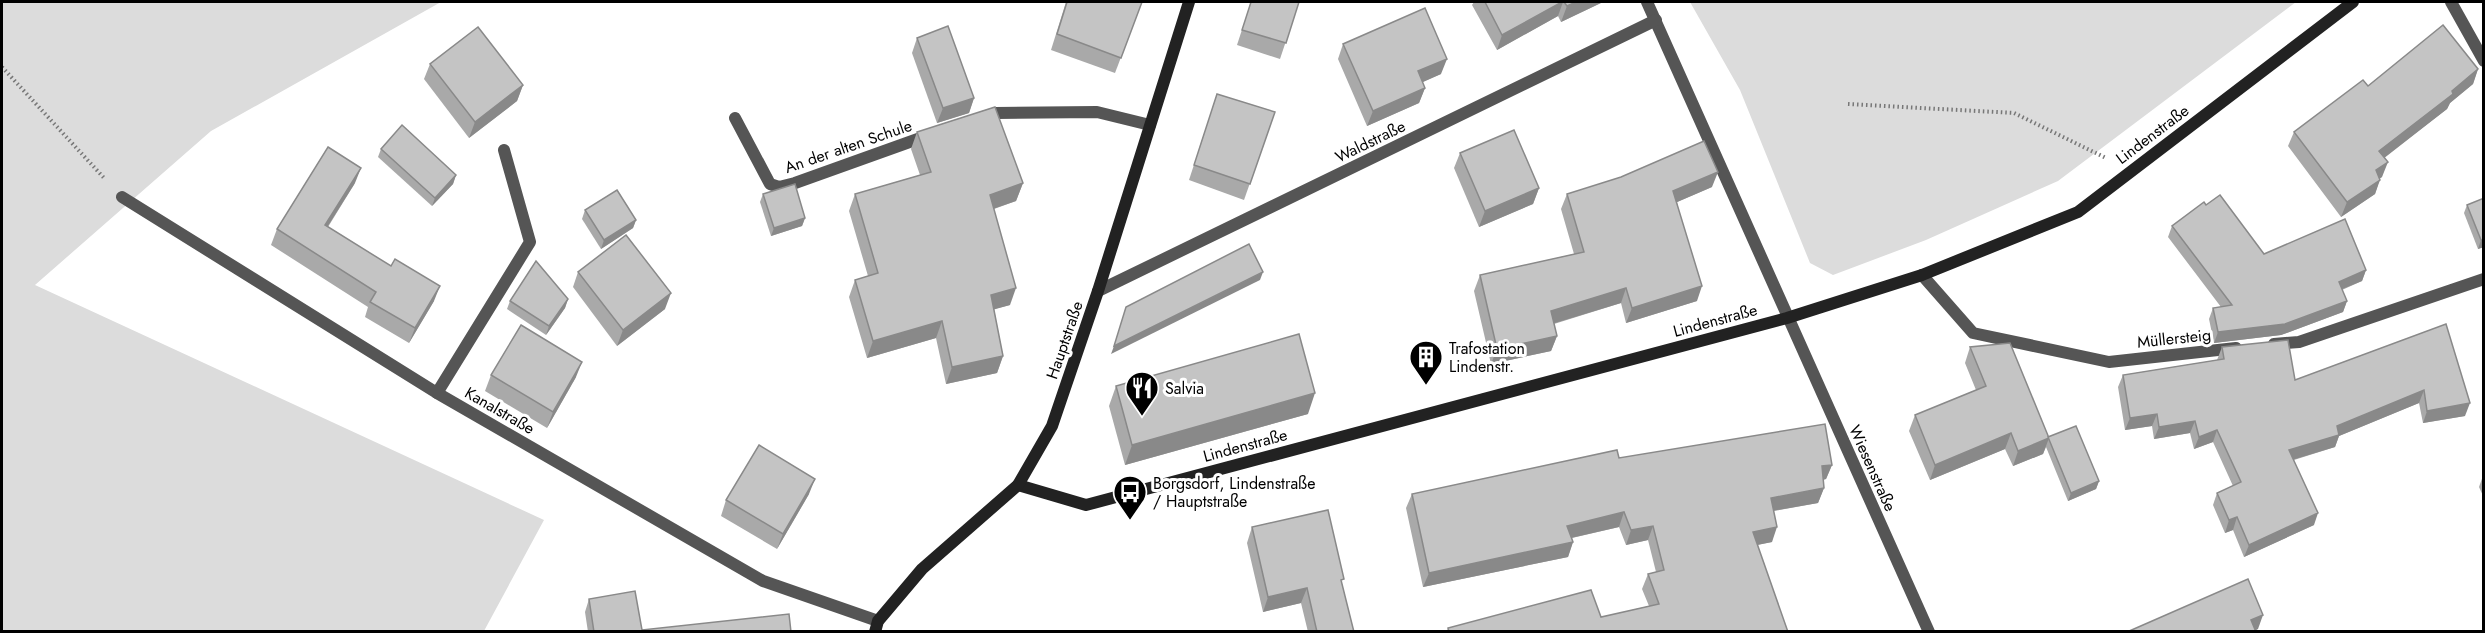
<svg xmlns="http://www.w3.org/2000/svg" width="2485" height="633" font-family="Jost,sans-serif">
<style>
.green{fill:#dcdcdc}
.lines{fill:none;stroke-linecap:round;stroke-linejoin:round}
.path{stroke:#777;stroke-width:4;stroke-dasharray:1.5 3;stroke-linecap:butt}
.lane{stroke:#555;stroke-width:12}
.street{stroke:#555;stroke-width:12}
.secondary{stroke:#222;stroke-width:12}
.wall{fill:#a9a9a9}
.shaded-wall{fill:#898989}
.building{fill:#c4c4c4;stroke:#898989;stroke-width:1.5}
.labels{text-anchor:middle;stroke-width:6;stroke-linejoin:round;paint-order:stroke}
.street-label{font-size:16px;fill:#000;stroke:#fff}
.poi-label{font-size:16px;fill:#000;stroke:#fff;text-anchor:start}
</style>
<rect width="100%" height="100%" fill="#fff"/>
<g class="green">
<path d="M 2,2 L 441,2 L 211,131 L 35,285 L 544,520 L 484,631 L 2,631 Z"/>
<path d="M 1690,2 L 2296,2 L 2058,181 L 1926,240 L 1833,275 L 1810,263 L 1740,90 Z"/>
</g>
<g class="lines">
<g class="path">
<path d="M 2,67 L 105,179"/>
<path d="M 1848,104 L 2014,113 L 2106,158"/>
</g>
<path class="lane" d="M 437,393 L 530,242 L 504,150"/>
<g class="street">
<path d="M 1647,2 L 1929,632"/>
<path d="M 2451,2 L 2484,61"/>
<path d="M 983,117 L 996,113 L 1097,112 L 1150,125"/>
<path d="M 735,118 L 770,184 L 779,187 L 795,183 L 929,135"/>
<path d="M 122,197 L 437,393 L 763,581 L 878,621"/>
<path d="M 1922,275 L 1973,333 L 2109,362 L 2236,348"/>
<path d="M 1098,291 L 1656,20"/>
<path d="M 2274,344 L 2299,342 L 2484,279"/>
</g>
<g class="secondary">
<path d="M 1018,485 L 1086,505 L 1787,318 L 1922,275 L 2078,212 L 2353,2"/>
<path d="M 875,632 L 878,621 L 922,569 L 1018,485 L 1052,426 L 1098,291 L 1189,2"/>
</g>
</g>
<g class="wall">
<path d="M 1066,2 L 1142,2 L 1115,73 L 1051,50 Z"/>
<path d="M 1251,2 L 1299,2 L 1280,59 L 1237,45 Z"/>
<path d="M 1474,2 L 1603,2 L 1561,22 L 1558,16 L 1497,50 L 1472,5 Z"/>
<path d="M 917,38 L 974,98 L 969,113 L 937,123 L 912,53 Z"/>
<path d="M 1343,44 L 1441,74 L 1422,82 L 1425,88 L 1419,103 L 1367,126 L 1338,59 Z"/>
<path d="M 430,64 L 523,85 L 517,101 L 469,138 L 424,79 Z"/>
<path d="M 2478,69 L 2473,84 L 2450,103 L 2447,109 L 2384,157 L 2382,177 L 2380,178 L 2375,194 L 2341,217 L 2288,146 L 2294,132 Z"/>
<path d="M 1217,94 L 1275,112 L 1244,200 L 1189,180 Z"/>
<path d="M 917,132 L 1023,183 L 1016,201 L 994,209 L 1010,305 L 994,309 L 1003,356 L 997,373 L 946,384 L 936,338 L 867,358 L 849,297 L 855,280 L 868,276 L 849,211 L 855,194 L 920,175 L 911,149 Z"/>
<path d="M 381,149 L 456,175 L 453,184 L 432,206 L 378,157 Z"/>
<path d="M 1460,153 L 1539,188 L 1533,204 L 1479,227 L 1454,168 Z"/>
<path d="M 355,183 L 328,227 L 434,301 L 409,343 L 365,317 L 368,307 L 271,245 L 277,229 Z"/>
<path d="M 1712,187 L 1677,202 L 1697,301 L 1626,323 L 1621,303 L 1554,324 L 1557,336 L 1551,351 L 1491,364 L 1474,291 L 1480,275 L 1574,254 L 1561,209 L 1567,194 Z"/>
<path d="M 763,194 L 805,218 L 802,226 L 771,236 L 760,202 Z"/>
<path d="M 2206,205 L 2264,254 L 2366,270 L 2362,281 L 2342,290 L 2347,301 L 2343,312 L 2281,335 L 2214,343 L 2209,319 L 2213,308 L 2221,307 L 2168,237 L 2172,226 Z"/>
<path d="M 2467,205 L 2484,247 L 2478,249 L 2464,213 Z"/>
<path d="M 585,210 L 636,220 L 633,228 L 601,249 L 582,219 Z"/>
<path d="M 578,272 L 665,309 L 617,346 L 573,287 Z"/>
<path d="M 568,299 L 565,308 L 546,335 L 507,309 L 510,301 Z"/>
<path d="M 2446,324 L 2465,416 L 2423,423 L 2419,403 L 2339,436 L 2335,447 L 2294,460 L 2314,525 L 2244,557 L 2233,530 L 2225,533 L 2213,505 L 2217,493 L 2233,486 L 2213,442 L 2194,449 L 2190,433 L 2154,439 L 2152,426 L 2125,430 L 2118,387 L 2123,375 L 2217,360 L 2222,347 L 2295,380 Z"/>
<path d="M 1970,347 L 2049,437 L 2099,481 L 2096,489 L 2068,501 L 2046,447 L 2043,454 L 2013,466 L 2005,449 L 1930,480 L 1909,431 L 1915,415 L 1976,390 L 1965,363 Z"/>
<path d="M 491,375 L 576,377 L 547,428 L 485,391 Z"/>
<path d="M 1116,386 L 1308,414 L 1125,465 L 1109,406 Z"/>
<path d="M 1619,458 L 1832,465 L 1826,479 L 1823,480 L 1824,488 L 1818,503 L 1774,511 L 1772,542 L 1757,545 L 1788,632 L 1447,632 L 1448,628 L 1601,617 L 1649,606 L 1642,589 L 1648,574 L 1656,572 L 1648,540 L 1626,545 L 1619,527 L 1572,538 L 1573,542 L 1568,557 L 1423,587 L 1406,508 L 1412,494 Z"/>
<path d="M 2484,473 L 2484,498 L 2479,487 Z"/>
<path d="M 809,494 L 777,549 L 721,516 L 726,500 Z"/>
<path d="M 1252,527 L 1342,584 L 1354,632 L 1308,632 L 1301,603 L 1263,612 L 1247,543 Z"/>
<path d="M 589,599 L 642,630 L 791,632 L 588,632 L 585,612 Z"/>
</g>
<g class="shaded-wall">
<path d="M 1562,2 L 1563,2 L 1558,16 L 1497,50 L 1502,35 Z"/>
<path d="M 1576,2 L 1603,2 L 1561,22 L 1567,6 Z"/>
<path d="M 1447,59 L 1441,74 L 1412,87 L 1418,71 Z"/>
<path d="M 2478,69 L 2473,84 L 2450,103 L 2447,109 L 2374,166 L 2379,151 Z"/>
<path d="M 523,85 L 517,101 L 469,138 L 475,122 Z"/>
<path d="M 1425,88 L 1419,103 L 1367,126 L 1373,111 Z"/>
<path d="M 974,98 L 969,113 L 937,123 L 943,108 Z"/>
<path d="M 2388,162 L 2382,177 L 2370,185 L 2376,170 Z"/>
<path d="M 361,168 L 355,183 L 319,240 L 325,225 Z"/>
<path d="M 1718,172 L 1712,187 L 1668,206 L 1673,191 Z"/>
<path d="M 456,175 L 453,184 L 432,206 L 435,198 Z"/>
<path d="M 2380,180 L 2375,194 L 2341,217 L 2347,202 Z"/>
<path d="M 1023,183 L 1016,201 L 984,212 L 990,195 Z"/>
<path d="M 1539,188 L 1533,204 L 1479,227 L 1485,211 Z"/>
<path d="M 805,218 L 802,226 L 771,236 L 774,228 Z"/>
<path d="M 636,220 L 633,228 L 601,249 L 604,240 Z"/>
<path d="M 2481,240 L 2484,240 L 2484,247 L 2478,249 Z"/>
<path d="M 2366,270 L 2362,281 L 2335,292 L 2339,282 Z"/>
<path d="M 1263,272 L 1260,280 L 1111,354 L 1114,346 Z"/>
<path d="M 440,286 L 434,301 L 409,343 L 415,328 Z"/>
<path d="M 1702,286 L 1697,301 L 1626,323 L 1632,308 Z"/>
<path d="M 1016,288 L 1010,305 L 985,312 L 991,295 Z"/>
<path d="M 1626,288 L 1621,303 L 1545,326 L 1551,311 Z"/>
<path d="M 671,293 L 665,309 L 617,346 L 623,330 Z"/>
<path d="M 568,299 L 565,308 L 546,335 L 549,326 Z"/>
<path d="M 2347,301 L 2343,312 L 2281,335 L 2214,343 L 2218,332 Z"/>
<path d="M 942,321 L 936,338 L 867,358 L 873,341 Z"/>
<path d="M 1557,336 L 1551,351 L 1491,364 L 1497,349 Z"/>
<path d="M 1003,356 L 997,373 L 946,384 L 952,367 Z"/>
<path d="M 582,362 L 576,377 L 547,428 L 553,412 Z"/>
<path d="M 2424,390 L 2419,403 L 2339,436 L 2335,447 L 2285,462 L 2289,450 L 2337,426 Z"/>
<path d="M 1315,393 L 1308,414 L 1125,465 L 1132,445 Z"/>
<path d="M 2470,403 L 2465,416 L 2423,423 L 2427,411 Z"/>
<path d="M 2157,414 L 2152,426 L 2125,430 L 2130,418 Z"/>
<path d="M 2195,421 L 2190,433 L 2154,439 L 2159,427 Z"/>
<path d="M 2217,430 L 2213,442 L 2194,449 L 2199,437 Z"/>
<path d="M 2011,433 L 2005,449 L 1930,480 L 1935,465 Z"/>
<path d="M 2049,438 L 2043,454 L 2013,466 L 2018,451 Z"/>
<path d="M 1832,465 L 1826,479 L 1817,481 L 1822,466 Z"/>
<path d="M 815,479 L 809,494 L 777,549 L 783,534 Z"/>
<path d="M 2099,481 L 2096,489 L 2068,501 L 2071,493 Z"/>
<path d="M 1824,488 L 1818,503 L 1766,512 L 1771,498 Z"/>
<path d="M 1624,512 L 1619,527 L 1562,540 L 1567,526 Z"/>
<path d="M 2318,513 L 2314,525 L 2244,557 L 2249,545 Z"/>
<path d="M 2237,517 L 2233,530 L 2225,533 L 2229,520 Z"/>
<path d="M 1653,526 L 1648,540 L 1626,545 L 1631,530 Z"/>
<path d="M 1777,527 L 1772,542 L 1747,547 L 1753,532 Z"/>
<path d="M 1573,542 L 1568,557 L 1423,587 L 1429,573 Z"/>
<path d="M 1307,588 L 1301,603 L 1263,612 L 1268,597 Z"/>
<path d="M 2263,615 L 2258,629 L 2253,632 L 2251,620 Z"/>
</g>
<g class="building">
<path d="M 1067,2 L 1142,2 L 1121,58 L 1057,34 Z"/>
<path d="M 1251,2 L 1299,2 L 1286,43 L 1242,30 Z"/>
<path d="M 1485,2 L 1562,2 L 1502,35 Z"/>
<path d="M 1564,2 L 1576,2 L 1567,6 Z"/>
<path d="M 1425,8 L 1447,59 L 1418,71 L 1425,88 L 1373,111 L 1343,44 Z"/>
<path d="M 2443,25 L 2478,69 L 2452,91 L 2453,94 L 2379,151 L 2388,162 L 2376,170 L 2380,180 L 2347,202 L 2294,132 L 2363,80 L 2368,86 Z"/>
<path d="M 948,26 L 974,98 L 943,108 L 917,38 Z"/>
<path d="M 478,27 L 523,85 L 475,122 L 430,64 Z"/>
<path d="M 1217,94 L 1275,112 L 1250,184 L 1194,165 Z"/>
<path d="M 995,107 L 1023,183 L 990,195 L 1016,288 L 991,295 L 1003,356 L 952,367 L 942,321 L 873,341 L 855,280 L 878,273 L 855,194 L 931,172 L 917,132 Z"/>
<path d="M 402,125 L 456,175 L 435,198 L 381,149 Z"/>
<path d="M 1514,130 L 1539,188 L 1485,211 L 1460,153 Z"/>
<path d="M 1704,141 L 1718,172 L 1673,191 L 1702,286 L 1632,308 L 1626,288 L 1551,311 L 1557,336 L 1497,349 L 1480,275 L 1584,252 L 1567,194 L 1621,177 Z"/>
<path d="M 328,147 L 361,168 L 325,225 L 391,266 L 395,259 L 440,286 L 415,328 L 370,302 L 376,292 L 277,229 Z"/>
<path d="M 795,184 L 805,218 L 774,228 L 763,194 Z"/>
<path d="M 617,190 L 636,220 L 604,240 L 585,210 Z"/>
<path d="M 2220,195 L 2264,254 L 2345,219 L 2366,270 L 2339,282 L 2347,301 L 2285,324 L 2218,332 L 2213,308 L 2232,305 L 2172,226 L 2204,202 L 2206,205 Z"/>
<path d="M 2484,198 L 2484,240 L 2481,240 L 2467,205 Z"/>
<path d="M 626,235 L 671,293 L 623,330 L 578,272 Z"/>
<path d="M 1249,244 L 1263,272 L 1114,346 L 1126,307 Z"/>
<path d="M 536,261 L 568,299 L 549,326 L 510,301 Z"/>
<path d="M 2446,324 L 2470,403 L 2427,411 L 2424,390 L 2337,426 L 2339,435 L 2289,450 L 2318,513 L 2249,545 L 2237,517 L 2229,520 L 2217,493 L 2241,482 L 2217,430 L 2199,437 L 2195,421 L 2159,427 L 2157,414 L 2130,418 L 2123,375 L 2224,359 L 2222,347 L 2288,340 L 2295,380 Z"/>
<path d="M 521,325 L 582,362 L 553,412 L 491,375 Z"/>
<path d="M 1299,334 L 1315,393 L 1132,445 L 1116,386 Z"/>
<path d="M 2010,343 L 2049,438 L 2018,451 L 2011,433 L 1935,465 L 1915,415 L 1986,386 L 1970,347 Z"/>
<path d="M 1825,424 L 1832,465 L 1822,466 L 1824,488 L 1771,498 L 1777,527 L 1753,532 L 1788,632 L 1449,632 L 1448,628 L 1591,590 L 1601,617 L 1659,604 L 1648,574 L 1664,570 L 1653,526 L 1631,530 L 1624,512 L 1567,526 L 1573,542 L 1429,573 L 1412,494 L 1617,450 L 1619,458 Z"/>
<path d="M 2076,426 L 2099,481 L 2071,493 L 2048,437 Z"/>
<path d="M 759,445 L 815,479 L 783,534 L 726,500 Z"/>
<path d="M 1328,510 L 1344,579 L 1341,580 L 1354,632 L 1317,632 L 1307,588 L 1268,597 L 1252,527 Z"/>
<path d="M 2248,579 L 2263,615 L 2251,620 L 2256,632 L 2127,632 Z"/>
<path d="M 635,591 L 642,630 L 789,614 L 791,632 L 594,632 L 589,599 Z"/>
</g>
<defs>
<g id="building-pin" transform="scale(1.725)"><path d="M0 17L-7.5 6A9.5 9.5 0 1 1 7.5 6Z" fill="#000" stroke="#fff"/><path d="M-4-6H4V6H1V3H-1V6H-4ZM-2.5-4.3h1.7v1.8h-1.7ZM.8-4.3h1.7v1.8H.8ZM-2.5-1h1.7V.8h-1.7ZM.8-1h1.7V.8H.8Z" fill="#fff"/></g>
<g id="restaurant-pin" transform="scale(1.725)"><path d="M0 17L-7.5 6A9.5 9.5 0 1 1 7.5 6Z" fill="#000" stroke="#fff"/><path d="M-5-6h1v4h1v-4h1v4h1v-4h1v5L-1.5 .5V6h-2V.5L-5-1ZM5-6V6H3V1.5H1.5Q1.5-4 5-6Z" fill="#fff"/></g>
<g id="bus-pin" transform="scale(1.725)"><path d="M0 17L-7.5 6A9.5 9.5 0 1 1 7.5 6Z" fill="#000" stroke="#fff"/><path d="M-5-6H5V4H4V6H2V4H-2V6H-4V4H-5ZM-3.5-4V0h7V-4ZM-3.5 1.2v1.5H-2V1.2ZM2 1.2v1.5H3.5V1.2Z" fill="#fff"/></g>
</defs>
<g fill-rule="evenodd">
<use href="#building-pin" x="1426" y="357"/>
<use href="#restaurant-pin" x="1142" y="388"/>
<use href="#bus-pin" x="1130" y="492"/>
</g>
<g class="labels">
<g class="street-label">
<text transform="translate(2152 134) rotate(-37)" y="6">Lindenstraße</text>
<text transform="translate(1370 141) rotate(-26)" y="6">Waldstraße</text>
<text transform="translate(848 146) rotate(-19)" y="6">An der alten Schule</text>
<text transform="translate(1715 320) rotate(-15)" y="6">Lindenstraße</text>
<text transform="translate(2174 338) rotate(-6)" y="6">Müllersteig</text>
<text transform="translate(1064 340) rotate(-71)" y="6">Hauptstraße</text>
<text transform="translate(500 410) rotate(30)" y="6">Kanalstraße</text>
<text transform="translate(1245 445) rotate(-15)" y="6">Lindenstraße</text>
<text transform="translate(1873 468) rotate(66)" y="6">Wiesenstraße</text>
</g>
<g class="poi-label">
<text x="1449" y="354">Trafostation<tspan x="1449" dy="18">Lindenstr.</tspan></text>
<text x="1165" y="394">Salvia</text>
<text x="1153" y="489">Borgsdorf, Lindenstraße<tspan x="1153" dy="18">/ Hauptstraße</tspan></text>
</g>
</g>
<rect width="2485" height="633" fill="none" stroke="#000000" stroke-width="6"/>
</svg>
